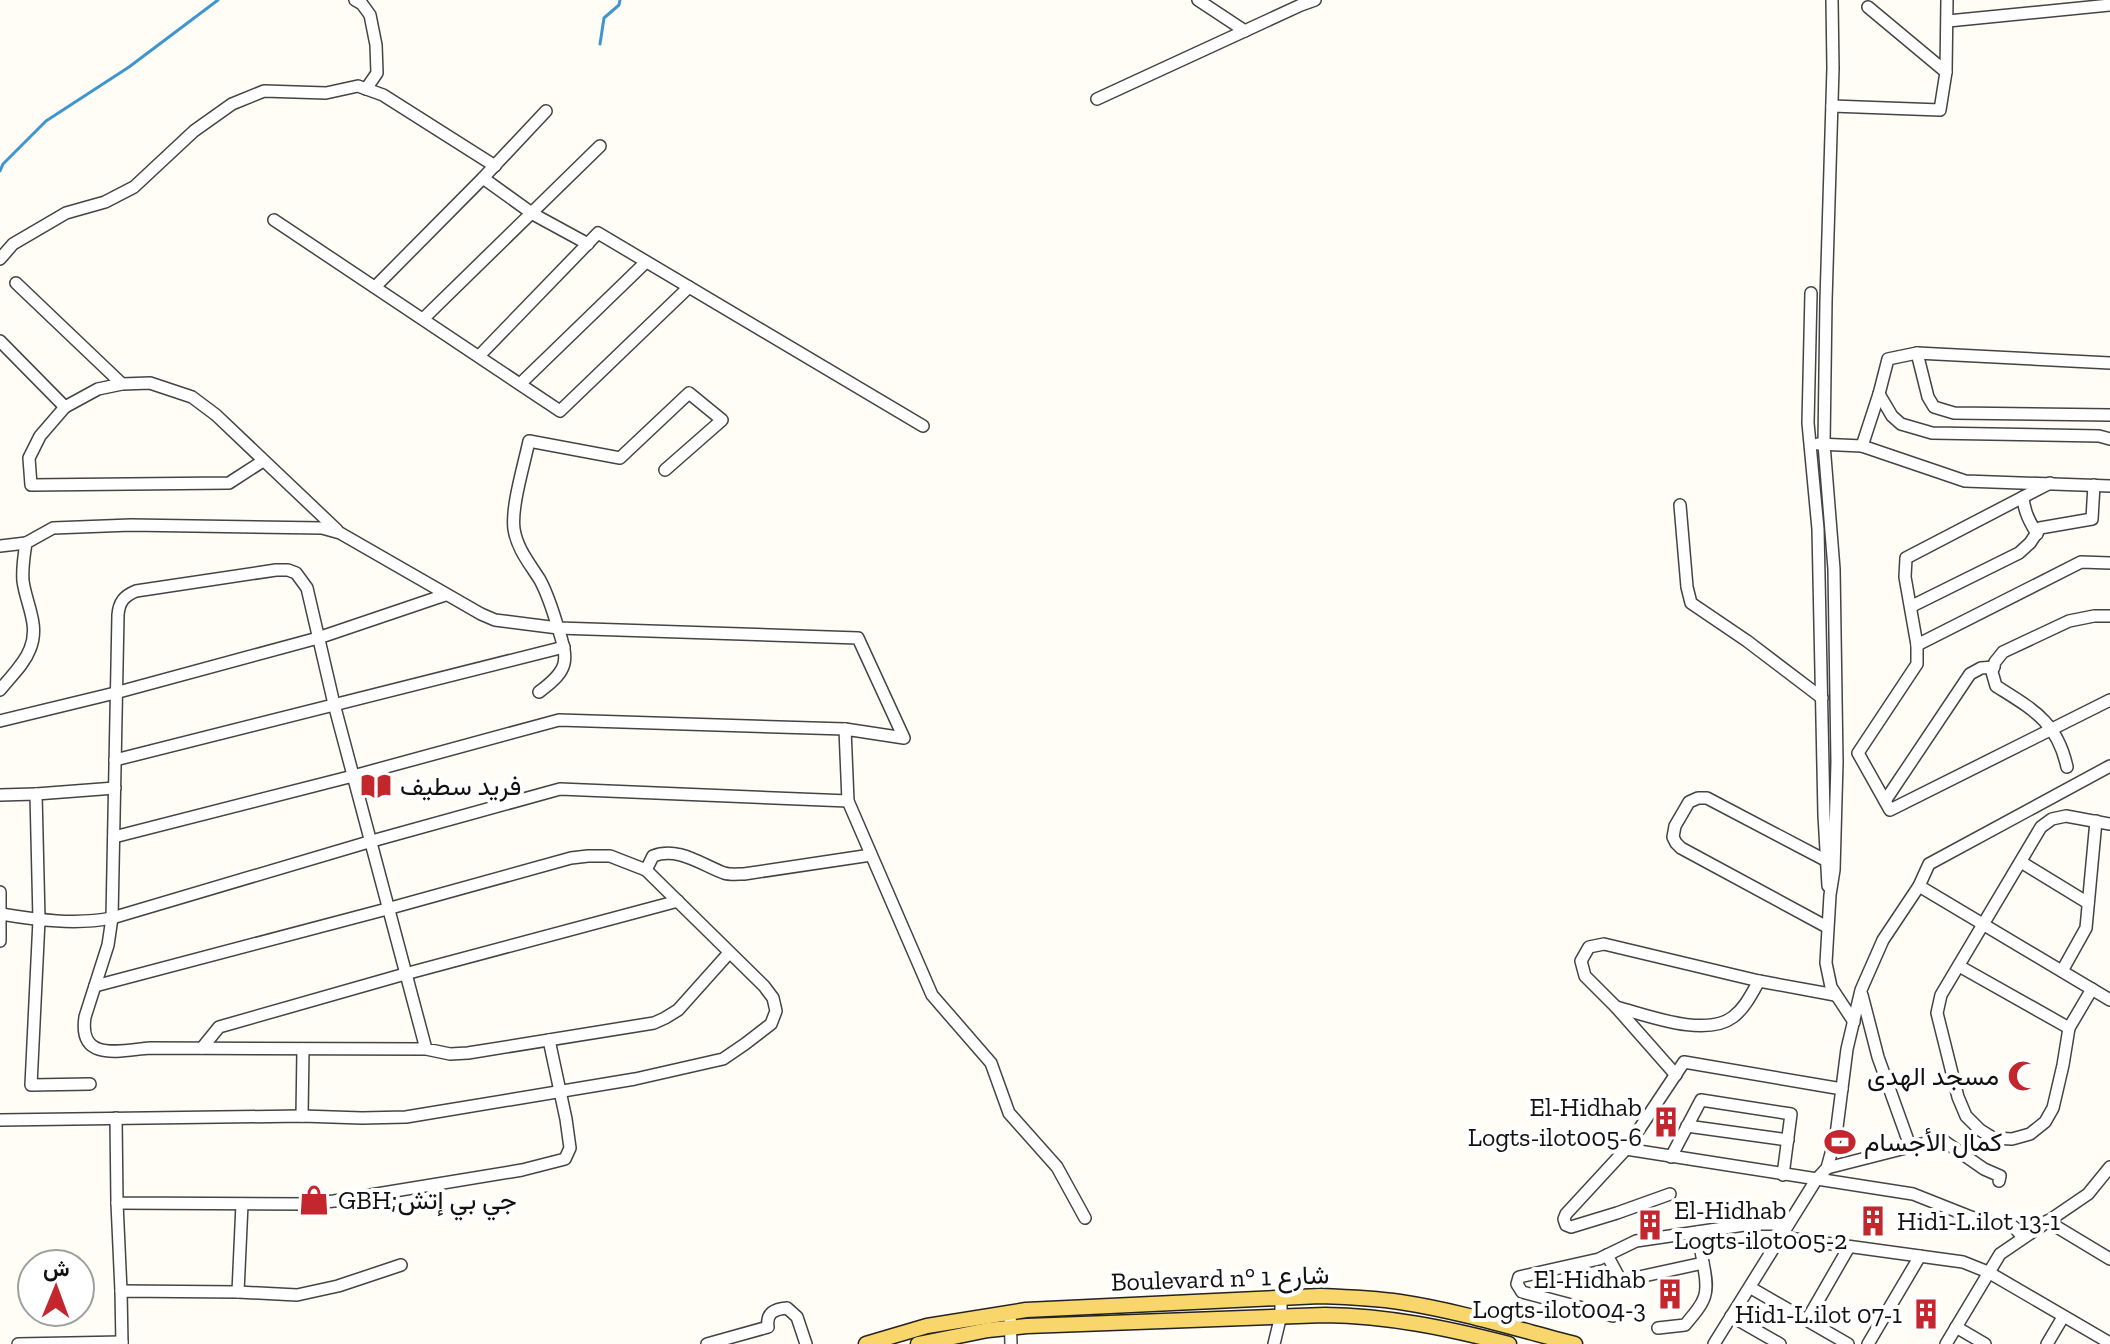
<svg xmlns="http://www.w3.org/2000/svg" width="2110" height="1344" font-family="'Zilla Slab',Vazirmatn,serif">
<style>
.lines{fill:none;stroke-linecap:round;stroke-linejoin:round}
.stream{stroke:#3f96cf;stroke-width:3}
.minor-casing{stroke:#444;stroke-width:14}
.major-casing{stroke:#222;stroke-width:17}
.minor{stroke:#fff;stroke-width:11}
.major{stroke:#f9d66b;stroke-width:14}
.labels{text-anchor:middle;stroke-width:8;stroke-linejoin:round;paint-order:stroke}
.poi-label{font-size:26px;fill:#111;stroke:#fff;text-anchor:start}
.street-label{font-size:26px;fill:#111;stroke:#fff}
</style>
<rect width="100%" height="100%" fill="#fffdf5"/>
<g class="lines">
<g class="stream">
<path d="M 600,44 L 604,18 L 619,5 L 620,0"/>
<path d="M 0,171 L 3,164 L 46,121 L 129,67 L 218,0"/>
</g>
<g class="minor-casing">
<g id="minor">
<path d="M 355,0 L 362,4 L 370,15 L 376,45 L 377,73 L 366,89"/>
<path d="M 1198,0 L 1245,31"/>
<path d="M 1832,0 L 1833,68 L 1826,301 L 1824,444 L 1834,569 L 1837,762 L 1834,870 L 1830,895 L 1826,963 L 1831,987 L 1854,1022"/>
<path d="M 1868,7 L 1946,72"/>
<path d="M 1948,21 L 2110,5"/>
<path d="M 1097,99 L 1301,5 L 1315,0"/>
<path d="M 1832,106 L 1940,110 L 1946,72 L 1947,0"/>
<path d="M 483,178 L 533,214 L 588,244"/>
<path d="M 274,220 L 560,411 L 689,287"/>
<path d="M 0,259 L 13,244 L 66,213 L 105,202 L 134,187 L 194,131 L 232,104 L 264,91 L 326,93 L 358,86 L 383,95 L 495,166"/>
<path d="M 16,283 L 122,384"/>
<path d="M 375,287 L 483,178 L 546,111"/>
<path d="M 1811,293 L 1808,423 L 1818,529 L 1824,815 L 1828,886"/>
<path d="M 423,319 L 600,146"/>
<path d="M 0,341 L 65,407"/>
<path d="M 1917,353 L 1928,397 L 1934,407 L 1954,413 L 2110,415"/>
<path d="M 479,356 L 598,233 L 923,426"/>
<path d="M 520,384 L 646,262"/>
<path d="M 1879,394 L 1892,416 L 1901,424 L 1932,433 L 2099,436 L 2110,439"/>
<path d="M 1818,444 L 1862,446 L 1965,481 L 2110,486"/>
<path d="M 1862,446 L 1879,394 L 1888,359 L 1917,353 L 2110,363"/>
<path d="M 263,461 L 229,483 L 31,485 L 29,458 L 40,436 L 65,407 L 98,389 L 122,384 L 150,383 L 192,397 L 216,415 L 337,530"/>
<path d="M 665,470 L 722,420 L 689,393 L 620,458 L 529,441 C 524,465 511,507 514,529 C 517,549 530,564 540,580 C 548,595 553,611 558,628 L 858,638 L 904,738 L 845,729 L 848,801 L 932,995 L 991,1063 L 1009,1113 L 1057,1167 L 1085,1218"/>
<path d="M 2050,483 L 1906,558 L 1905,577 L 1917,645 L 1917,664 L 1858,753 L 1890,810 L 2110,700"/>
<path d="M 2023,497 C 2024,512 2030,522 2037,534"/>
<path d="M 1680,505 L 1687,587 L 1691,603 L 1747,641 L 1822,698"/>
<path d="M 0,546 L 26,543"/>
<path d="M 1912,606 L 2019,553 L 2030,543 L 2040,528 L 2092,519 L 2094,485"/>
<path d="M 1917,645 L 2081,562 L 2110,563"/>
<path d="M 0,690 C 10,677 24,665 30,649 C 40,625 26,604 23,581 C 22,568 24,555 26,543 L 53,528 L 131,525 L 322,528 L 340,533 L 481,614 L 495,620 L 558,628 C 569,661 569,670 539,692"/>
<path d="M 0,721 L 115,693 L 318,638 L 445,595"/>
<path d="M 115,760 L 564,647"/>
<path d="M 2067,767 C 2057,721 2032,709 1996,686 L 1992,672 L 1995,662 L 2003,652 L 2069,621 L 2094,616 L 2110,616"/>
<path d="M 36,794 L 115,788"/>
<path d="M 0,795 L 36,794 L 39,920 L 31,1085 L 90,1084"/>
<path d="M 1885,801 L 1970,674 L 1981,668 L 1994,667"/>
<path d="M 114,837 L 353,776 L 559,720 L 845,729"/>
<path d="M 1825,860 L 1707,798 L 1698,798 L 1689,802 L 1675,826 L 1673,837 L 1676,843 L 1681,848 L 1827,927"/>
<path d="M 2021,862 L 2088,903"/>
<path d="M 646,870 L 653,856 C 678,846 702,865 724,873 C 730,875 738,874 744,874 L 871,855"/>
<path d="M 1919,886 L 2110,1000"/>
<path d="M 0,892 L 0,941"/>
<path d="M 1,914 C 37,920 76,925 112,918 L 372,841 L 560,789 L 848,801"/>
<path d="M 1959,966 L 2069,1028"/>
<path d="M 2062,971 L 2086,928 L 2096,821"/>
<path d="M 2092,989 L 2069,1028 L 2063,1065 L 2053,1108 L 2045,1122 L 2030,1134 L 2012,1139 L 1993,1138 L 1980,1130 L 1966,1116 L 1958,1097 L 1937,1013 L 1941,995 L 2041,827 L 2052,819 L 2066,816 L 2110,824"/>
<path d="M 1862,995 L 1878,1057 L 1910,1146"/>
<path d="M 1616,1007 C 1647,1015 1705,1038 1733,1017 C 1745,1008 1752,993 1759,981"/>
<path d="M 202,1048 L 219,1027 L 405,974 L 678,901"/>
<path d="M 426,1049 L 334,704 L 307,588 L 296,573 L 288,570 L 276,570 L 136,591 C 124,596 119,602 118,615 L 112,918 L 108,945 L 85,1017 C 78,1063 122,1050 150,1048 L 426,1049 L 450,1054 L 468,1053 L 654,1023 L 665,1018 L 678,1010 L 729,953"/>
<path d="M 1676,1075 L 1616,1007 L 1585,976 L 1581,961 L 1589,947 L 1604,944 L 1759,981 L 1835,995"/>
<path d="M 1842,1089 L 1684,1062 L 1626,1149 L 1913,1194 L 1971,1217 L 2014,1227 L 2023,1237"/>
<path d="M 302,1116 L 303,1049"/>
<path d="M 116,1118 L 117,1203 L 306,1204 L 334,1201 L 522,1170 L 565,1159 L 570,1148 L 566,1119 L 549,1040"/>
<path d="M 0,1120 L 302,1116 L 362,1118 L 406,1117 L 635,1079 L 723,1059 L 745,1044 L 771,1024 L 776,1011 L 773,998 L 764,986 L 646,870 L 610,856 L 588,856 L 571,858 L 387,909 L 95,986"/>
<path d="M 1687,1126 L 1788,1140"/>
<path d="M 1626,1149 L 1566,1214 L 1564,1219 L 1566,1225 L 1571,1227 L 1617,1213 L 1670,1194"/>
<path d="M 1671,1157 L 1701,1100 L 1791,1114 L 1783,1175"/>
<path d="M 1827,1168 L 1941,1139 L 1984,1169 L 2000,1176 L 1999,1181"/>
<path d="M 117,1203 L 121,1291"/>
<path d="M 2047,1221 L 2110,1259"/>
<path d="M 1781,1237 L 1963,1262 L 1988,1272 L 2110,1343"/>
<path d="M 1607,1255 L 1621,1281 L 1703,1263 L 1698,1232"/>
<path d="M 1751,1288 L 1848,1344"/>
<path d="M 238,1292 L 242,1204"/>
<path d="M 1010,1312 L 1011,1344"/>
<path d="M 1613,1316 L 1522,1292 L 1517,1284 L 1519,1277 L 1599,1259 L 1636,1241 L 1751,1224 L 1788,1224"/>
<path d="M 1731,1316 L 1780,1344"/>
<path d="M 1807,1320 L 1849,1247"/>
<path d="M 1956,1327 L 1985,1344"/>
<path d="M 1658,1328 L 1685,1325 C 1706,1300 1710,1295 1703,1263"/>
<path d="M 18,1344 L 122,1342"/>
<path d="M 122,1344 L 121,1291 L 238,1292 L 297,1295 L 338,1286 L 401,1265"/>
<path d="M 707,1344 L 768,1327 C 766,1313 774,1309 787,1308 L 797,1317 L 806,1344"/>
<path d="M 1274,1344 L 1281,1315 L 1281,1297"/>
<path d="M 1714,1344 L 1816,1180 L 1827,1168 L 1836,1135 L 1847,1049 L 1861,990 L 1883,940 L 1919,886 L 1929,864 L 2110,766"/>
<path d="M 1868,1344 L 1920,1256"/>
<path d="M 1946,1344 L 2000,1254 L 2088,1194 L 2110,1167"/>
<path d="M 2047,1344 L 2063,1317"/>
</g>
</g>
<g class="major-casing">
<g id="major">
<path d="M 866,1344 L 927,1326 L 1026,1310 L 1320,1296 C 1347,1297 1374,1298 1400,1302 C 1459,1311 1517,1329 1575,1344"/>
<path d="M 918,1344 L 988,1330 L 1027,1326 L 1325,1315 C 1389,1316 1447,1328 1509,1344"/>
</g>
</g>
<use href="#minor" class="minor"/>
<use href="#major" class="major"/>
</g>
<defs>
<g id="library-bare" transform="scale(2.4)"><path d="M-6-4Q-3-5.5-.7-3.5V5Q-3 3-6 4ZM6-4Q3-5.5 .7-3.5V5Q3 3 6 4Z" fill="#c4262e" stroke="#fff" stroke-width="2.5" paint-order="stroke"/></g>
<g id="mosque-bare" transform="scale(2.4)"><path d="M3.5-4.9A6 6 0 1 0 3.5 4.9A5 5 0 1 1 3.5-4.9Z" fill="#c4262e" stroke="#fff" stroke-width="2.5" paint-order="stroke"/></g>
<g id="building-bare" transform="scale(2.4)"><path d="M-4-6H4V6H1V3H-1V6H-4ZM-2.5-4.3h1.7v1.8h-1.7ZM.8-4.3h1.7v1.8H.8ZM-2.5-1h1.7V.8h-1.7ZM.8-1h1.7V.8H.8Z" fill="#c4262e" stroke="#fff" stroke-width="2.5" paint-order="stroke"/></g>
<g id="stadium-bare" transform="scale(2.4)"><path d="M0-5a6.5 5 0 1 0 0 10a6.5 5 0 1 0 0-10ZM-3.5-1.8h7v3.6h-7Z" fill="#c4262e" stroke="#fff" stroke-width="2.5" paint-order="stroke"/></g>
<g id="shop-bare" transform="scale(2.4)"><path d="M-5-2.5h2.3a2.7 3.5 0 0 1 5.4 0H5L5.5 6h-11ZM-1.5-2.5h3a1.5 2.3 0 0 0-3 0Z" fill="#c4262e" stroke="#fff" stroke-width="2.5" paint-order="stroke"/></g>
</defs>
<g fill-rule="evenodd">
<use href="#library-bare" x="376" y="786"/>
<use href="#mosque-bare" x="2023" y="1076"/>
<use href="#building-bare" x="1666" y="1122"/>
<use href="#stadium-bare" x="1840" y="1142"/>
<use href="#shop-bare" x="314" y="1200"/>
<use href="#building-bare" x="1873" y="1221"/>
<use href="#building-bare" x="1650" y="1225"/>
<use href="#building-bare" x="1670" y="1294"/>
<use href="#building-bare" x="1926" y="1314"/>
</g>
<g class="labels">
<g class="poi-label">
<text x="400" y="795">فريد سطيف</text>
<text x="1999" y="1085" text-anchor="end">مسجد الهدى</text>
<text x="1642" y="1116" text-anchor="end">El-Hidhab<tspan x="1642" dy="30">Logts-ilot005-6</tspan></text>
<text x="1864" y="1151">كمال الأجسام</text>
<text x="338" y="1209">GBH;جي بي إتش</text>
<text x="1674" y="1219">El-Hidhab<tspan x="1674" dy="30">Logts-ilot005-2</tspan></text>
<text x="1897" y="1230">Hid1-L.ilot 13-1</text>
<text x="1646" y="1288" text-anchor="end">El-Hidhab<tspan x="1646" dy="30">Logts-ilot004-3</tspan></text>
<text x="1902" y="1323" text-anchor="end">Hid1-L.ilot 07-1</text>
</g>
<g class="street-label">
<text transform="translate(1220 1278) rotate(-2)" y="9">Boulevard n° شارع 1</text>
</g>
</g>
<g transform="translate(56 1288) rotate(1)"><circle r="38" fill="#ffffff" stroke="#a0a0a0" stroke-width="2"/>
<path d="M0-6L14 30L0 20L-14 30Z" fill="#c4262e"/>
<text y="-12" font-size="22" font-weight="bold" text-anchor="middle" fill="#111111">ش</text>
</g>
</svg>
